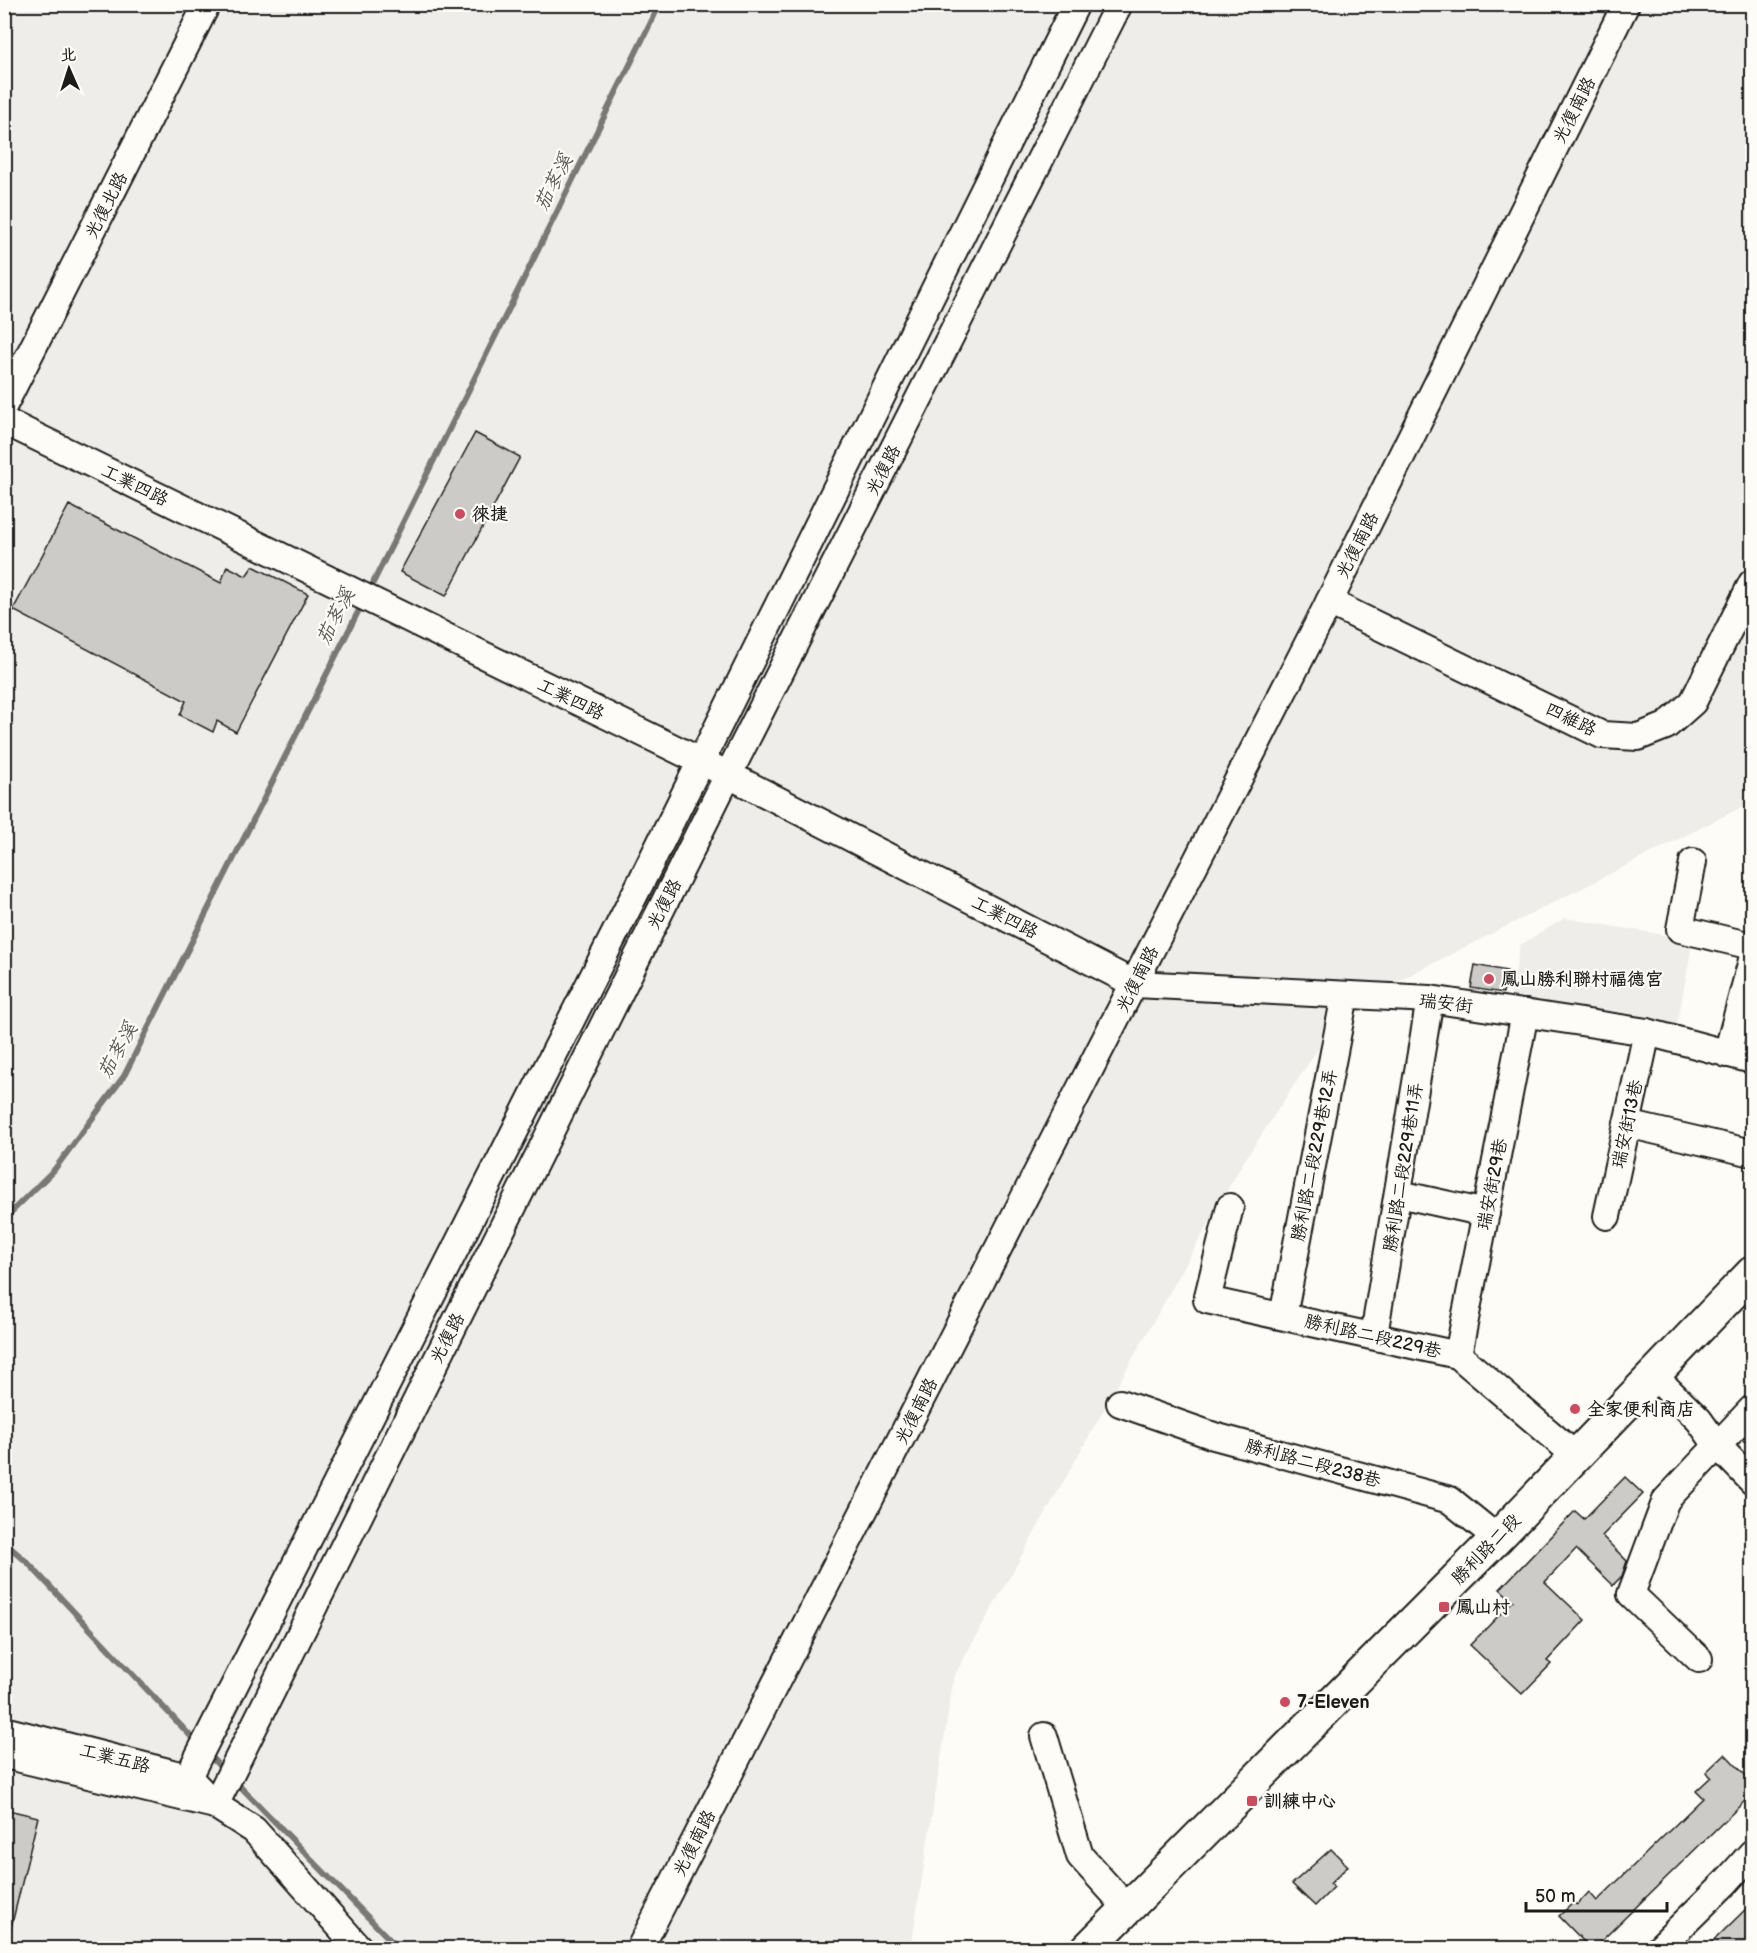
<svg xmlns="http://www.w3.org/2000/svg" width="1757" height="1953" font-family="'Balsamiq Sans','LXGW WenKai TC',sans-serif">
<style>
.built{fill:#eeede9}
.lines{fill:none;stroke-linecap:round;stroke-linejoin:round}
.stream{stroke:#797876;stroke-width:6}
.building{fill:#cccbc8;stroke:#1c1c1c;stroke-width:1.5}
.minor-casing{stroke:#1c1c1c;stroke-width:30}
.major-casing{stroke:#1c1c1c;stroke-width:36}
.minor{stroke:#fdfcf7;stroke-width:26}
.major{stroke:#fdfcf7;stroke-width:32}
.poi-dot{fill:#d1495b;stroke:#fdfcf7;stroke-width:2}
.labels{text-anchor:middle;stroke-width:4.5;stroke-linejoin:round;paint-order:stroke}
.street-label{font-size:18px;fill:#1c1c1c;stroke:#fdfcf7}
.poi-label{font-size:18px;font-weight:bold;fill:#1c1c1c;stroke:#fdfcf7;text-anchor:start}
.water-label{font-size:20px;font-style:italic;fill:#5a5a58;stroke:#fdfcf7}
</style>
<rect width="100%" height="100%" fill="#fdfcf7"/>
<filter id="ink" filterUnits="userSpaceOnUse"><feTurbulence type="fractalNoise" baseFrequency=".0167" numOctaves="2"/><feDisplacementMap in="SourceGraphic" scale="12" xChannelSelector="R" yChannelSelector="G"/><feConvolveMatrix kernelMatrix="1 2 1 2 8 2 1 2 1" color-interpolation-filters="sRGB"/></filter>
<g filter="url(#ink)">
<g class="built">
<path d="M 5,5 L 1752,5 L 1752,802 L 1345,1008 L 1242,1164 L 954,1676 L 911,1948 L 5,1948 Z"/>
<path d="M 1565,918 L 1693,940 L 1676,1031 L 1510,1001 L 1520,945 Z"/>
</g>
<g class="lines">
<g class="stream">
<path d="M 368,593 L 660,4"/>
<path d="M 4,1219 L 54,1170 L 124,1076 L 363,602"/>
<path d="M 4,1542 L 28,1563 L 198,1744"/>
<path d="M 207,1753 L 225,1772"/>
<path d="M 235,1781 L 398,1948"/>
<path d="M 1140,1948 L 1146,1943"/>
</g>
</g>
<g class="building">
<path d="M 475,433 L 520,457 L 446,596 L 400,572 Z"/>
<path d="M 69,505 L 221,583 L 227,566 L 246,576 L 253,566 L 308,594 L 236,732 L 217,721 L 213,732 L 180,715 L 186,701 L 13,610 Z"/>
<path d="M 1475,965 L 1507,971 L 1503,993 L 1471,988 Z"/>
<path d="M 1625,1477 L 1643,1494 L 1602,1536 L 1627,1561 L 1622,1576 L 1613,1585 L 1576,1549 L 1545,1582 L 1585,1620 L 1547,1661 L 1551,1664 L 1522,1694 L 1470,1645 L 1513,1601 L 1500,1589 L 1575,1511 L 1584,1519 Z"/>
<path d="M 1725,1754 L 1752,1782 L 1752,1794 L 1594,1948 L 1590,1948 L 1559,1916 L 1574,1902 L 1577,1905 L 1589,1892 L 1597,1901 L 1703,1798 L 1696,1791 L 1711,1777 L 1706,1772 Z"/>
<path d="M 4,1809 L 38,1817 L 10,1932 L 4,1931 Z"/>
<path d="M 1331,1849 L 1348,1866 L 1330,1884 L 1334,1887 L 1315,1906 L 1292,1884 Z"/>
<path d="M 1752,1903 L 1752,1948 L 1706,1948 Z"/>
</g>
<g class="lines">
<g class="minor-casing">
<g id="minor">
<path d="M 4,405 L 207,4"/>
<path d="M 4,421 L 729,775 L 1135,984 L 1430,999 L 1647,1032 L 1752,1060"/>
<path d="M 1329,602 L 1602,735 L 1638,737 L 1666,726 L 1693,702 L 1752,583"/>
<path d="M 1693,862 L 1680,929 L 1752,946"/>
<path d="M 1727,1054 L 1752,960"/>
<path d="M 1627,1124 L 1752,1153"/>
<path d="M 1399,1194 L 1486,1213"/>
<path d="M 1230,1207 L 1207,1300 L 1458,1355 L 1576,1456"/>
<path d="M 1607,1216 L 1647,1032"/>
<path d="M 1283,1316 L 1345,995"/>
<path d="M 1374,1335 L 1430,999"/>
<path d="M 1458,1355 L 1525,1013"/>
<path d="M 1654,1376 L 1699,1420 L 1716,1444 L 1752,1481"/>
<path d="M 1120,1403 L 1214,1436 L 1450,1500 L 1497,1538"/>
<path d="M 1699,1659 L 1631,1594 L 1666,1500 L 1752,1409"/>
<path d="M 4,1730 L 188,1777 L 215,1805 L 254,1830 L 359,1948"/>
<path d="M 1044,1736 L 1080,1856 L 1128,1909"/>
<path d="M 4,1755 L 215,1805"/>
<path d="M 188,1777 L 643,878 L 1076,4"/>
<path d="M 215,1805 L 719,793 L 1119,4"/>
<path d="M 640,1948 L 1321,618 L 1626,4"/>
<path d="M 1659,1948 L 1725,1883 L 1752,1853"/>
</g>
</g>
<g class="major-casing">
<path id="major" d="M 1088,1948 L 1497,1538 L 1752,1273"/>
</g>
<use href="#minor" class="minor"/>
<use href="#major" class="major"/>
</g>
</g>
<g class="poi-dot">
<circle cx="460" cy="514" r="6"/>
<circle cx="1489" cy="979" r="6"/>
<circle cx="1575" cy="1409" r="6"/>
<rect x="1438" y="1601" width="12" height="12" rx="3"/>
<circle cx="1285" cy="1702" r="6"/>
<rect x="1246" y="1795" width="12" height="12" rx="3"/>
</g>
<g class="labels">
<g class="street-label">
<text transform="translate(1574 110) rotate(-63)" y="6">光復南路</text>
<text transform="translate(106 205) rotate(-63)" y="6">光復北路</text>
<text transform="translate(883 470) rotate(-63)" y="6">光復路</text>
<text transform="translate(135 485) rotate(26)" y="6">工業四路</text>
<text transform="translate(1357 545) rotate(-63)" y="6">光復南路</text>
<text transform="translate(571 699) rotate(26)" y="6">工業四路</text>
<text transform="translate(1571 719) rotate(26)" y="6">四維路</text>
<text transform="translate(664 904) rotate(-63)" y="6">光復路</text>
<text transform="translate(1005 917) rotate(27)" y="6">工業四路</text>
<text transform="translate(1137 979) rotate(-63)" y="6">光復南路</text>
<text transform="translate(1446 1003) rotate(7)" y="6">瑞安街</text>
<text transform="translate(1627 1124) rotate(-78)" y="6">瑞安街13巷</text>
<text transform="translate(1314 1155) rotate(-79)" y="6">勝利路二段229巷12弄</text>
<text transform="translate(1403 1167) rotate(-81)" y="6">勝利路二段229巷11弄</text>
<text transform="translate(1492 1184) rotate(-79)" y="6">瑞安街29巷</text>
<text transform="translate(1373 1336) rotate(13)" y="6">勝利路二段229巷</text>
<text transform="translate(447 1338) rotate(-63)" y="6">光復路</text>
<text transform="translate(916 1411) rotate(-63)" y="6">光復南路</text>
<text transform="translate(1313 1463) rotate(15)" y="6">勝利路二段238巷</text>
<text transform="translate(1486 1549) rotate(-46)" y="6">勝利路二段</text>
<text transform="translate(115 1758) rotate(14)" y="6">工業五路</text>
<text transform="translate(694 1843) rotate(-63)" y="6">光復南路</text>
</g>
<g class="poi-label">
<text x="472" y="520">徠捷</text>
<text x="1501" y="985">鳳山勝利聯村福德宮</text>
<text x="1587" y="1415">全家便利商店</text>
<text x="1456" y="1613">鳳山村</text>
<text x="1297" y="1708">7-Eleven</text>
<text x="1264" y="1807">訓練中心</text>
</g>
<g class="water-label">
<text transform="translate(553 182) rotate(-63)" y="7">茄苳溪</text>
<text transform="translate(335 616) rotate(-63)" y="7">茄苳溪</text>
<text transform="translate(117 1050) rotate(-61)" y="7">茄苳溪</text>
</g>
</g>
<rect width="1757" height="1953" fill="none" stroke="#fdfcf7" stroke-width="24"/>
<rect x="12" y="12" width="1733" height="1929" fill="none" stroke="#1c1c1c" stroke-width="2" filter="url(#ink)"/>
<g transform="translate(69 69) rotate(357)" stroke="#fdfcf7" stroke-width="4.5" paint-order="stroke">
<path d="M0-4.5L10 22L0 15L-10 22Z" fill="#1c1c1c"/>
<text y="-9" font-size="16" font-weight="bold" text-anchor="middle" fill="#1c1c1c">北</text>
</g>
<path d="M1526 1902v9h141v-9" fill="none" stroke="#1c1c1c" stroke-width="3"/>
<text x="1535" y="1902" font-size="18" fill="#1c1c1c" stroke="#fdfcf7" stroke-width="4.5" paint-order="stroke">50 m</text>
</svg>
